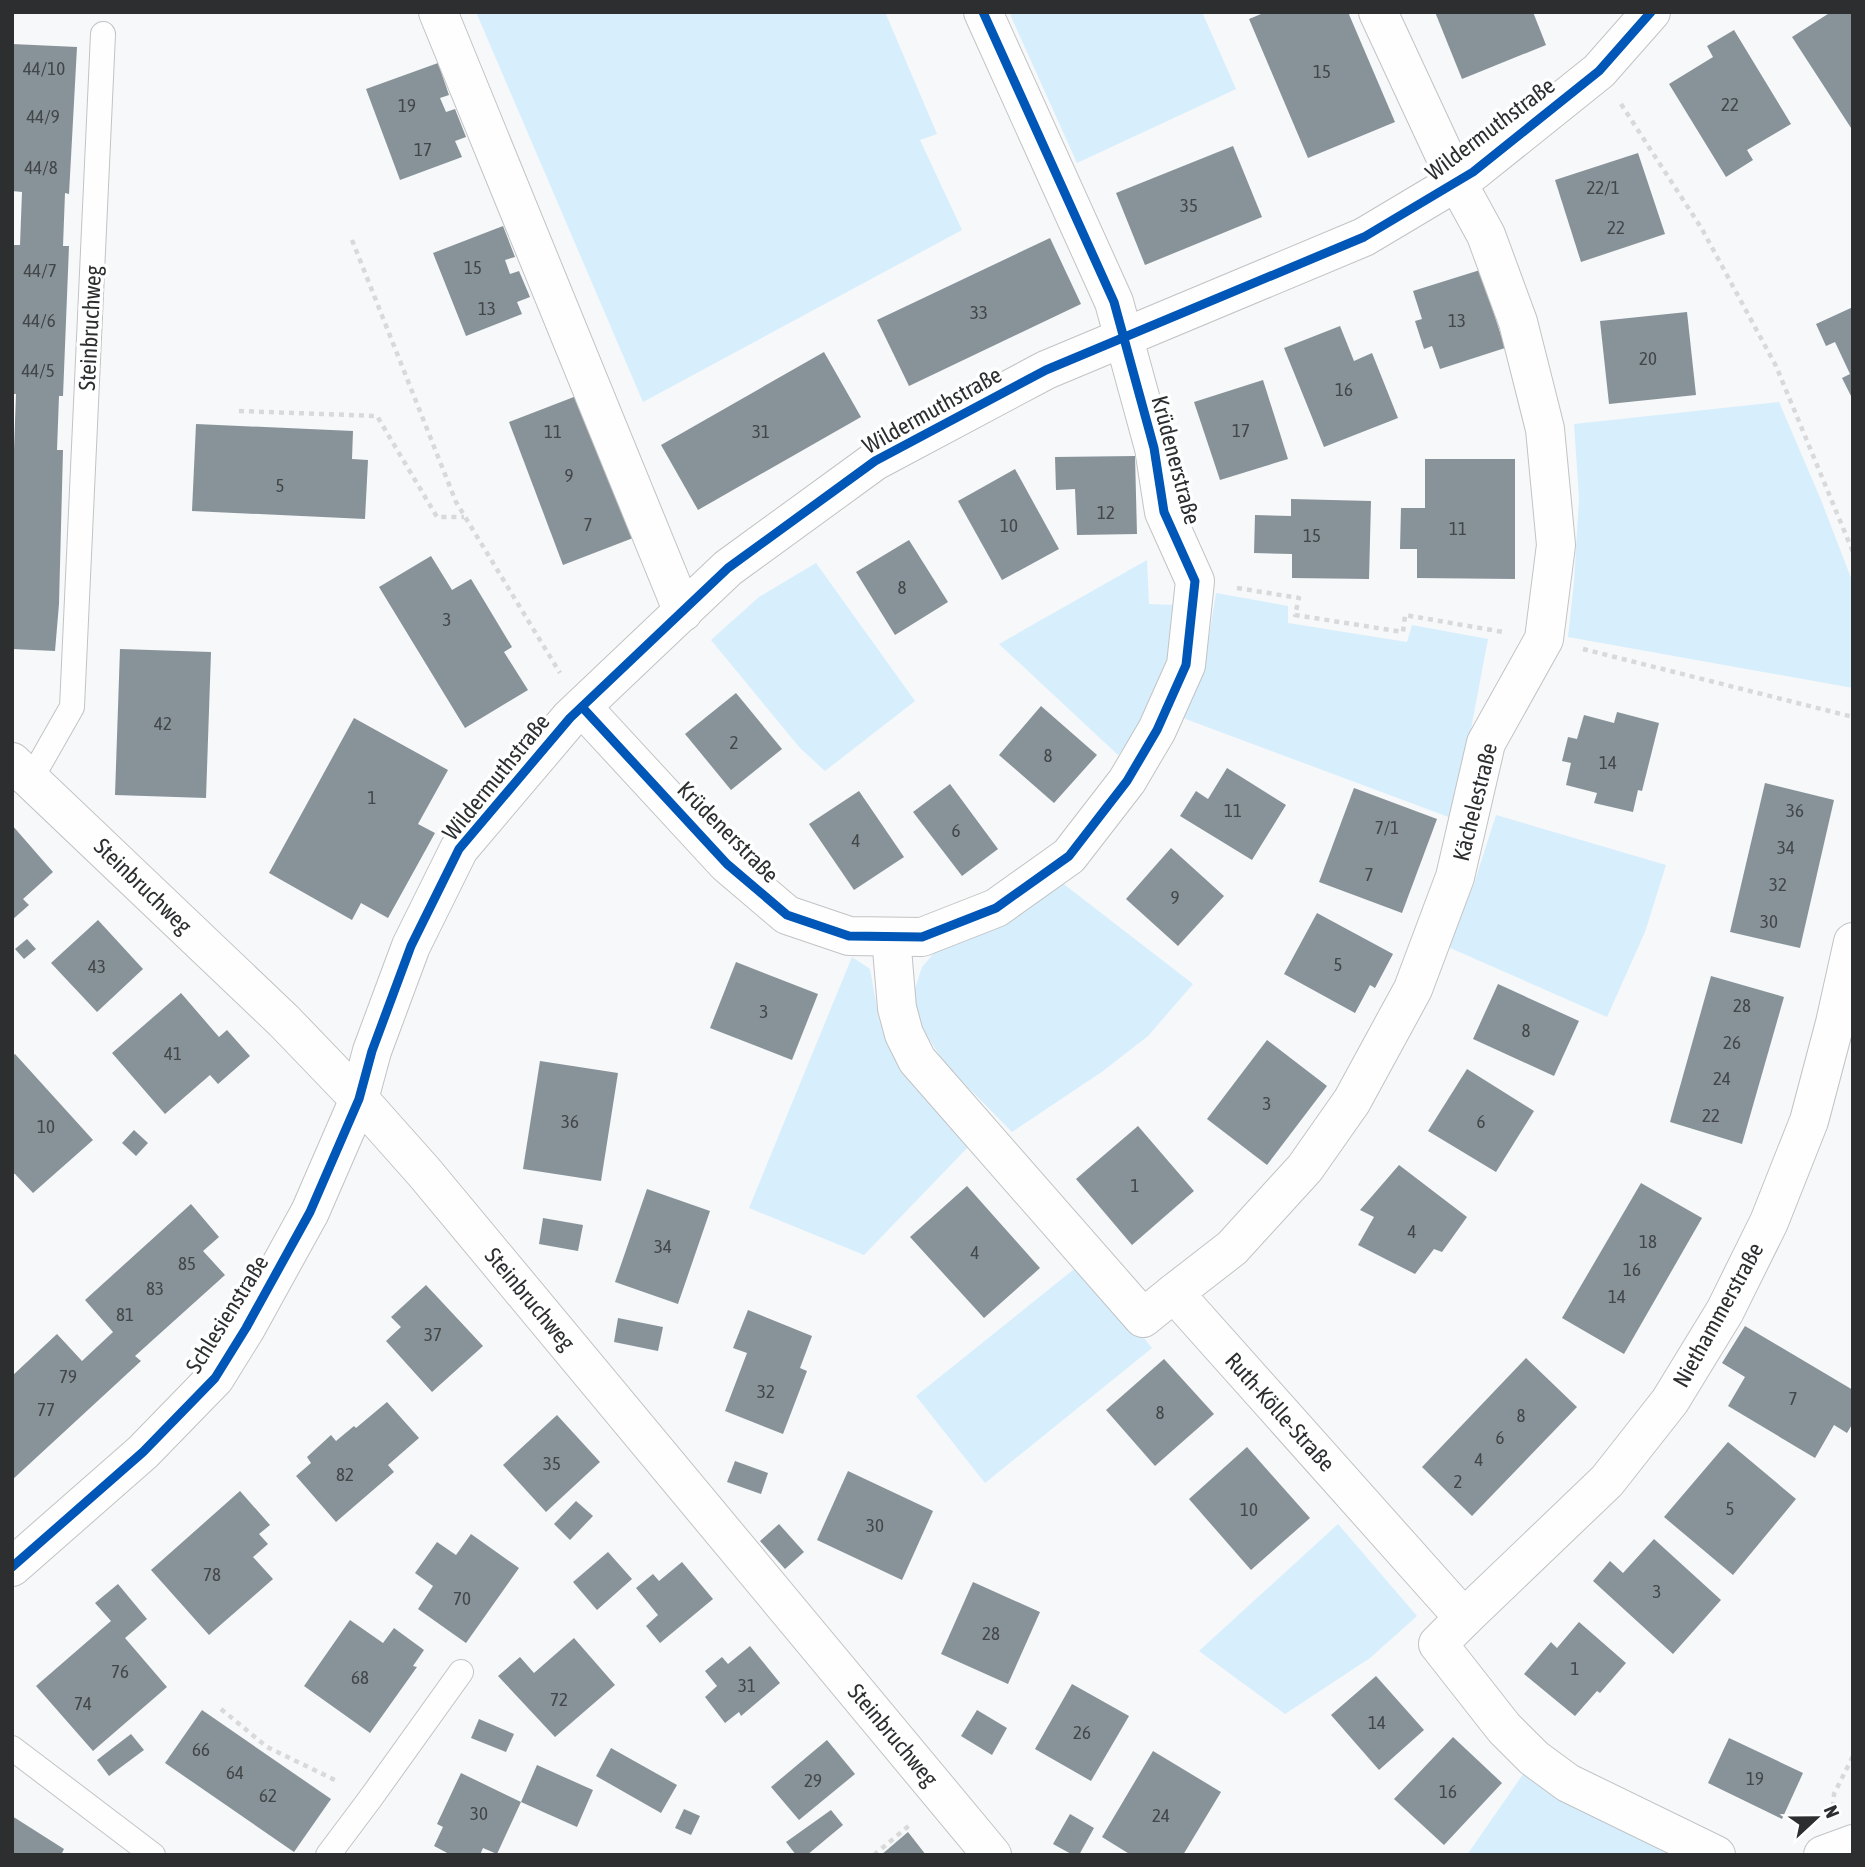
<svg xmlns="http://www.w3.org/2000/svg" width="1865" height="1867" font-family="'Asap Condensed',sans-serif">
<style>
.green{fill:#d7eefc}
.building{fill:#889399}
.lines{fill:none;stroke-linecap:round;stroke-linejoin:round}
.service-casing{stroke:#c1c3c4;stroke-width:26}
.minor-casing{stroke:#c1c3c4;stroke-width:40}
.path{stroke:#d9d9da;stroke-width:4.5;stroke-dasharray:5 5;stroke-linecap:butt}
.service{stroke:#fefefe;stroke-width:24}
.minor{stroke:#fefefe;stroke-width:38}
.cycleway-casing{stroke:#fff;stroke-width:13}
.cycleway{stroke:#0057b8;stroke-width:9}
.labels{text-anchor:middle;stroke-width:7;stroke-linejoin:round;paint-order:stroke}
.number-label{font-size:19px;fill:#43474a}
.street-label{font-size:23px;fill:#2c2e2f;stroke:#fff}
</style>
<rect width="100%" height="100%" fill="#f6f8fa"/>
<g class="green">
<path d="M 476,12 L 885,12 L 937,134 L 920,140 L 962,230 L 643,402 Z"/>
<path d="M 1009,12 L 1202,12 L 1236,89 L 1077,163 Z"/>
<path d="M 1779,402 L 1821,500 L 1853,583 L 1853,688 L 1568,637 L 1574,582 L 1579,498 L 1574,424 Z"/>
<path d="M 1147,560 L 1149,604 L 1177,605 L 1170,665 L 1133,738 L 1118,755 L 999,644 Z"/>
<path d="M 816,563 L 915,701 L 825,771 L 800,748 L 711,640 L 759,597 Z"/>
<path d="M 1216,593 L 1288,606 L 1288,623 L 1407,642 L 1412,625 L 1488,639 L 1454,819 L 1183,718 L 1199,676 L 1209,637 Z"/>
<path d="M 1496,815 L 1666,865 L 1645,932 L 1607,1017 L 1448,947 L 1474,884 Z"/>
<path d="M 1061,882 L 1193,984 L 1148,1036 L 1103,1071 L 1012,1132 L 945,1064 L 919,1023 L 912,998 L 922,967 L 939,947 Z"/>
<path d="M 852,957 L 870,969 L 879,1019 L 900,1056 L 971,1144 L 864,1255 L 749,1208 Z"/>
<path d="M 1083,1262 L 1152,1348 L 985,1483 L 916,1396 Z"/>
<path d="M 1338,1524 L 1417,1616 L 1370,1658 L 1285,1714 L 1199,1651 Z"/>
<path d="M 1528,1767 L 1685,1855 L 1467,1855 Z"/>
</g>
<g class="building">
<path d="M 1266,12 L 1348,12 L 1395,122 L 1308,158 L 1249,19 Z"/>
<path d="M 1435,12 L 1533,12 L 1546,45 L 1462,79 Z"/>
<path d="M 1831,12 L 1853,12 L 1853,131 L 1792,37 Z"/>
<path d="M 1734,30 L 1791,124 L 1747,150 L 1753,160 L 1726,177 L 1669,84 L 1713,57 L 1707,46 Z"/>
<path d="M 12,44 L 77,47 L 69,194 L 65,193 L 63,246 L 69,246 L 63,396 L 59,396 L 57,450 L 63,450 L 59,604 L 55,651 L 12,649 L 12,449 L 14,449 L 16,394 L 12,394 L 12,245 L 20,245 L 22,192 L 12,191 Z"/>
<path d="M 438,63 L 449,95 L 440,98 L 446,112 L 455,109 L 466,137 L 455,141 L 462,157 L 400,180 L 366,89 Z"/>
<path d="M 1233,146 L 1262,217 L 1145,265 L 1116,193 Z"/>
<path d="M 1638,153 L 1665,234 L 1581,262 L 1555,180 Z"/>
<path d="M 503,226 L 515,257 L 505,260 L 510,274 L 519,271 L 530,297 L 517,302 L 522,314 L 466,336 L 433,253 Z"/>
<path d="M 1050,238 L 1081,304 L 909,386 L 877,320 Z"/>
<path d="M 1480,270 L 1505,348 L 1440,369 L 1432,346 L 1424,349 L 1415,321 L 1422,319 L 1413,291 Z"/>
<path d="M 1853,307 L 1853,400 L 1842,378 L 1850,374 L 1835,342 L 1826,346 L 1816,324 Z"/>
<path d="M 1687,312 L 1696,395 L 1609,404 L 1600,321 Z"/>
<path d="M 1340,326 L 1354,361 L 1372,353 L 1398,418 L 1324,447 L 1284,348 Z"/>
<path d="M 824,352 L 861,417 L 698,510 L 661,445 Z"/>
<path d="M 1263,380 L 1288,459 L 1220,480 L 1194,402 Z"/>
<path d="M 579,395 L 633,538 L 563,565 L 509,422 Z"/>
<path d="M 196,424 L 353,431 L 352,459 L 368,460 L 365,519 L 192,511 Z"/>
<path d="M 1135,456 L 1137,534 L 1077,535 L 1075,489 L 1056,490 L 1055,457 Z"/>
<path d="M 1425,459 L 1515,459 L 1515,579 L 1417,578 L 1417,549 L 1400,549 L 1401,508 L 1425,508 Z"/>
<path d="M 1015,469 L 1059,549 L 1002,580 L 958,501 Z"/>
<path d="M 1291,499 L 1371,501 L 1369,579 L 1292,578 L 1292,554 L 1254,553 L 1255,515 L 1291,516 Z"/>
<path d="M 909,540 L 948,602 L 895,635 L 856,572 Z"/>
<path d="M 431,556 L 452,590 L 471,579 L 512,647 L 504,652 L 528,690 L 465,728 L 379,587 Z"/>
<path d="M 120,649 L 211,652 L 206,798 L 115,795 Z"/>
<path d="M 736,693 L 782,749 L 731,790 L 685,734 Z"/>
<path d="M 1041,706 L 1097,755 L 1054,803 L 999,755 Z"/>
<path d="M 1617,712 L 1659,723 L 1642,791 L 1638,790 L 1633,812 L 1594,803 L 1597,793 L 1566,785 L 1571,763 L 1562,761 L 1568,737 L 1577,739 L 1584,715 L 1614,723 Z"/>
<path d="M 354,718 L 448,770 L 418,824 L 435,833 L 388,918 L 361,903 L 352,920 L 269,873 Z"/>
<path d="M 1227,768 L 1286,805 L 1252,860 L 1180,816 L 1196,791 L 1208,799 Z"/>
<path d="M 1765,783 L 1834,800 L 1800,948 L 1730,932 Z"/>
<path d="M 950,784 L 998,849 L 962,876 L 913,812 Z"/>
<path d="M 1354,788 L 1437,819 L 1402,913 L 1319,882 Z"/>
<path d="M 859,791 L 904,857 L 854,890 L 809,824 Z"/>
<path d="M 12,825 L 53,872 L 23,899 L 29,905 L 12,920 Z"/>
<path d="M 1171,848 L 1224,896 L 1178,946 L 1126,899 Z"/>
<path d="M 1317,913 L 1393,954 L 1375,988 L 1370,985 L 1355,1013 L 1284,974 Z"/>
<path d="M 98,920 L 143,969 L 97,1012 L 51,963 Z"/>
<path d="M 27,939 L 36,949 L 24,959 L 15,949 Z"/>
<path d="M 736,962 L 818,994 L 792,1060 L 710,1028 Z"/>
<path d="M 1711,976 L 1784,997 L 1742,1144 L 1670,1122 Z"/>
<path d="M 1498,984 L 1579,1021 L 1554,1076 L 1473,1039 Z"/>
<path d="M 181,993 L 219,1037 L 227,1030 L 250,1056 L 218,1084 L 210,1075 L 165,1114 L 112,1053 Z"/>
<path d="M 1267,1040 L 1327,1086 L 1267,1165 L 1207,1119 Z"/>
<path d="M 15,1054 L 93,1140 L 33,1193 L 15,1174 L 12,1173 L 12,1056 Z"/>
<path d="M 540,1061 L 618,1073 L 601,1181 L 523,1169 Z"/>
<path d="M 1467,1069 L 1534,1111 L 1496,1172 L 1428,1131 Z"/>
<path d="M 1138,1126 L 1194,1191 L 1132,1245 L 1076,1179 Z"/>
<path d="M 134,1130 L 148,1143 L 136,1156 L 122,1143 Z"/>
<path d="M 1399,1165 L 1467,1217 L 1442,1252 L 1434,1249 L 1415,1274 L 1358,1245 L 1374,1217 L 1360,1210 Z"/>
<path d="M 1641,1183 L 1702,1218 L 1624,1354 L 1562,1318 Z"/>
<path d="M 967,1186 L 1040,1268 L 984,1318 L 910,1237 Z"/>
<path d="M 647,1189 L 710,1211 L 678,1304 L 615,1282 Z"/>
<path d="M 191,1204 L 219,1237 L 203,1251 L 225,1275 L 135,1356 L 141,1361 L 12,1480 L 12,1376 L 57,1334 L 82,1361 L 113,1332 L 85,1300 Z"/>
<path d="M 543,1218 L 583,1225 L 578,1251 L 539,1244 Z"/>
<path d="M 426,1285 L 483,1346 L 432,1392 L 386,1341 L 401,1327 L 391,1317 Z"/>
<path d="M 748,1310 L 812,1336 L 800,1368 L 807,1371 L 783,1434 L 725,1411 L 747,1353 L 733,1348 Z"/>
<path d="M 618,1318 L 663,1327 L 658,1351 L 614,1342 Z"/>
<path d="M 1745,1326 L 1853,1390 L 1853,1423 L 1847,1433 L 1834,1425 L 1815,1458 L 1728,1406 L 1745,1377 L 1722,1363 Z"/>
<path d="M 1526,1358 L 1577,1407 L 1472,1516 L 1422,1467 Z"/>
<path d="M 1164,1359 L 1214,1414 L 1155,1466 L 1106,1410 Z"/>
<path d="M 387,1402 L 419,1438 L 388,1465 L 394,1472 L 336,1522 L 296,1476 L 311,1463 L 307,1457 L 331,1435 L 336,1441 L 354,1426 L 356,1428 Z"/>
<path d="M 557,1415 L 600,1462 L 546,1512 L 503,1465 Z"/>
<path d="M 1728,1442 L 1796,1499 L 1733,1575 L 1664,1517 Z"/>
<path d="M 1247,1447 L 1310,1518 L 1251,1570 L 1189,1499 Z"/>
<path d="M 735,1461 L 768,1473 L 761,1494 L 727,1482 Z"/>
<path d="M 848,1471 L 933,1511 L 902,1580 L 817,1540 Z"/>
<path d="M 240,1491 L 270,1525 L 259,1534 L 268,1544 L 253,1557 L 273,1579 L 209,1635 L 151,1570 Z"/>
<path d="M 576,1501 L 593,1516 L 570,1540 L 554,1524 Z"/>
<path d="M 779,1524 L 804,1552 L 785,1569 L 760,1541 Z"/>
<path d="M 471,1534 L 519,1568 L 466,1643 L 418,1609 L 433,1586 L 415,1573 L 437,1542 L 456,1555 Z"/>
<path d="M 1654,1539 L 1721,1600 L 1673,1654 L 1593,1581 L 1610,1561 L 1623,1573 Z"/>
<path d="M 608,1552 L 632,1579 L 597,1610 L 573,1582 Z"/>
<path d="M 682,1562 L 713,1599 L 660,1643 L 646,1626 L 658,1615 L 636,1588 L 653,1574 L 659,1581 Z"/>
<path d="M 973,1582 L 1040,1612 L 1008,1684 L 941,1654 Z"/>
<path d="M 118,1584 L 147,1619 L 125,1638 L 167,1687 L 93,1751 L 36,1686 L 111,1621 L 95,1603 Z"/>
<path d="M 350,1620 L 383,1643 L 394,1628 L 424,1650 L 413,1666 L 417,1667 L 370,1733 L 304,1686 Z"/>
<path d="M 1579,1622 L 1626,1663 L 1600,1693 L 1597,1691 L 1575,1716 L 1524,1674 L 1551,1642 L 1557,1648 Z"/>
<path d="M 574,1638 L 615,1685 L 555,1737 L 498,1676 L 520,1657 L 534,1673 Z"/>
<path d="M 750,1646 L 780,1683 L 741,1716 L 739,1712 L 725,1723 L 705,1697 L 717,1686 L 705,1671 L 722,1657 L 728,1664 Z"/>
<path d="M 1376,1676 L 1424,1730 L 1379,1770 L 1331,1715 Z"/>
<path d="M 1072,1684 L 1129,1716 L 1091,1781 L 1035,1749 Z"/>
<path d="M 202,1710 L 331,1799 L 294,1852 L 165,1763 Z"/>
<path d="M 977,1710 L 1007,1728 L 992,1755 L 961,1736 Z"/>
<path d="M 479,1719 L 514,1734 L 506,1752 L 471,1738 Z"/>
<path d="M 131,1734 L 144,1750 L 109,1776 L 97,1760 Z"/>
<path d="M 1453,1737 L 1502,1783 L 1444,1845 L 1394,1799 Z"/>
<path d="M 1729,1738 L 1803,1773 L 1782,1819 L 1708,1783 Z"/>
<path d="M 827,1740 L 855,1774 L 799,1820 L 771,1787 Z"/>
<path d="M 611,1748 L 677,1785 L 661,1813 L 596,1776 Z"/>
<path d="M 1153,1751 L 1221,1792 L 1183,1855 L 1131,1855 L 1102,1837 Z"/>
<path d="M 537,1765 L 593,1790 L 577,1827 L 521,1802 L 497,1854 L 483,1848 L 480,1855 L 451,1855 L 434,1846 L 443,1827 L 437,1824 L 461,1773 L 521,1802 Z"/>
<path d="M 684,1809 L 700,1816 L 691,1835 L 675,1828 Z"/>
<path d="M 831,1810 L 843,1825 L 807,1855 L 796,1855 L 786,1842 Z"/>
<path d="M 1070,1814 L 1094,1828 L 1079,1855 L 1073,1855 L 1053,1844 Z"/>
<path d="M 12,1816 L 64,1849 L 61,1855 L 12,1855 Z"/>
<path d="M 908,1832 L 926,1855 L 881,1855 Z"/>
</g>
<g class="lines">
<g class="service-casing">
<g id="service">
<path d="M 31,779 L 72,707 L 103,34"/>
<path d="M 12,1748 L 153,1855"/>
<path d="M 328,1855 L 370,1799 L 461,1672"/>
</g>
</g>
<g class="minor-casing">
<g id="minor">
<path d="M 438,12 L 683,612"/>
<path d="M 582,707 L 727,864 L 787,915 L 849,936 L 922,937 L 996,908 L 1069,856 L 1127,781 L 1157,730 L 1186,665 L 1195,581 L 1164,512 L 1154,448 L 1114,302 L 983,12"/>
<path d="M 12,762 L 284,1021 L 359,1099 L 424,1172 L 992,1855"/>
<path d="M 891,937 L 897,1008 L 904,1034 L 917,1060 L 1143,1318 L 1174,1293 L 1464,1618 L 1438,1644 L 1504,1728 L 1534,1758 L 1568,1783 L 1716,1855"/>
<path d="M 1174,1293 L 1232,1248 L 1305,1168 L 1352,1101 L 1413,989 L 1455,877 L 1486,743 L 1544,639 L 1556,545 L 1545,429 L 1518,322 L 1486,235 L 1457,182 L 1378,12"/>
<path d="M 12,1567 L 143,1452 L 215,1378 L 246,1328 L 310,1212 L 359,1099 L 372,1051 L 411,946 L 459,849 L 570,718 L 728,568 L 875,461 L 1046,370 L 1364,237 L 1473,172 L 1599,71 L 1651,12"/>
<path d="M 1464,1618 L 1607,1481 L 1670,1401 L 1725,1311 L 1769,1222 L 1809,1121 L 1835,1023 L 1853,942"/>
<path d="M 1823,1855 L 1853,1844"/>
</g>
</g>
<g class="path">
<path d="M 1621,104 L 1702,229 L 1776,366 L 1853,552"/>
<path d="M 352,240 L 456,502 L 560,673"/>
<path d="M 239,411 L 377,416 L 437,517 L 464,517"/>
<path d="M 1237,588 L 1299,598 L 1295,615 L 1403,632 L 1405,615 L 1503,632"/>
<path d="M 1583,649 L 1853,717"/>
<path d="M 221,1709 L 267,1747 L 339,1782"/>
<path d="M 1833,1807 L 1834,1794 L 1853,1756"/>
<path d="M 874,1855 L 911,1824"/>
</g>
<use href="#service" class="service"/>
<use href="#minor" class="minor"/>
<g class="cycleway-casing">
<g id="cycleway">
<path d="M 582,707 L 727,864 L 787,915 L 849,936 L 922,937 L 996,908 L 1069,856 L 1127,781 L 1157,730 L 1186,665 L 1195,581 L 1164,512 L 1154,448 L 1114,302 L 983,12"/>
<path d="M 12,1567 L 143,1452 L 215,1378 L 246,1328 L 310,1212 L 359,1099 L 372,1051 L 411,946 L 459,849 L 570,718 L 728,568 L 875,461 L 1046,370 L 1364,237 L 1473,172 L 1599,71 L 1651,12"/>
</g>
</g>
<use href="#cycleway" class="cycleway"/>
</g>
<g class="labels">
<g class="number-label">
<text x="44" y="75">44/10</text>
<text x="1322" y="78">15</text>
<text x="1730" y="111">22</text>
<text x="407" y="112">19</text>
<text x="43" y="123">44/9</text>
<text x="423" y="156">17</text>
<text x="41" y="174">44/8</text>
<text x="1603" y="194">22/1</text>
<text x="1189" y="212">35</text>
<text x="1616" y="234">22</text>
<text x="473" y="274">15</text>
<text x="40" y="277">44/7</text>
<text x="487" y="315">13</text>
<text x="979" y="319">33</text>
<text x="39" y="327">44/6</text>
<text x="1457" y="327">13</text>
<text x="1648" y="365">20</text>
<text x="38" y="377">44/5</text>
<text x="1344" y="396">16</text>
<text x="1241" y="437">17</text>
<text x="553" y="438">11</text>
<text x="761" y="438">31</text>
<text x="569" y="482">9</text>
<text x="280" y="492">5</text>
<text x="1106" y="519">12</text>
<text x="588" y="531">7</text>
<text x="1009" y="532">10</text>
<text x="1458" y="535">11</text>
<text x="1312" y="542">15</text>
<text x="902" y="594">8</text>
<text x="447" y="626">3</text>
<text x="163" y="730">42</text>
<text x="734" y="749">2</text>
<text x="1048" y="762">8</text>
<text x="1608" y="769">14</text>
<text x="372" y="804">1</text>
<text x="1233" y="817">11</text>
<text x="1795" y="817">36</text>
<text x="1387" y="834">7/1</text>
<text x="956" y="837">6</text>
<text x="856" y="847">4</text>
<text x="1786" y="854">34</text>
<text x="1369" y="881">7</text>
<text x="1778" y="891">32</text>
<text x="1175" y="904">9</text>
<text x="1769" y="928">30</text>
<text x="1338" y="971">5</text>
<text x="97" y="973">43</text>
<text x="1742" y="1012">28</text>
<text x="764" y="1018">3</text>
<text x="1526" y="1037">8</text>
<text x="1732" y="1049">26</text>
<text x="173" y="1060">41</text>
<text x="1722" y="1085">24</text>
<text x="1267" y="1110">3</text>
<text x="1711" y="1122">22</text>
<text x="570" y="1128">36</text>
<text x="1481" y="1128">6</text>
<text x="46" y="1133">10</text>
<text x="1135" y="1192">1</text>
<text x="1412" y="1238">4</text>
<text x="1648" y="1248">18</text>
<text x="663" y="1253">34</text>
<text x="975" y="1259">4</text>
<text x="187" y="1270">85</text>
<text x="1632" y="1276">16</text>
<text x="155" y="1295">83</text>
<text x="1617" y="1303">14</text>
<text x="125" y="1321">81</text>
<text x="433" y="1341">37</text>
<text x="68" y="1383">79</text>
<text x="766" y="1398">32</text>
<text x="1793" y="1405">7</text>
<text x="46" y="1416">77</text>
<text x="1160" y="1419">8</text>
<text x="1521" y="1422">8</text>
<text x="1500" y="1444">6</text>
<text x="1479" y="1466">4</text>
<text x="552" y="1470">35</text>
<text x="345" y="1481">82</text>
<text x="1458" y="1488">2</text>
<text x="1730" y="1515">5</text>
<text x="1249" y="1516">10</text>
<text x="875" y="1532">30</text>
<text x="212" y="1581">78</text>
<text x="1657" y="1598">3</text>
<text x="462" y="1605">70</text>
<text x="991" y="1640">28</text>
<text x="1575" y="1675">1</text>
<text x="120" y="1678">76</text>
<text x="360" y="1684">68</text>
<text x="747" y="1692">31</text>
<text x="559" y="1706">72</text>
<text x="83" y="1710">74</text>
<text x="1377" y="1729">14</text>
<text x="1082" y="1739">26</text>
<text x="201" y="1756">66</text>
<text x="235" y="1779">64</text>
<text x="1755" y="1785">19</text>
<text x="813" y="1787">29</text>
<text x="1448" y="1798">16</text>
<text x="268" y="1802">62</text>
<text x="479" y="1820">30</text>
<text x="1161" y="1822">24</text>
</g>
<g class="street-label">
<text transform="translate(1490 129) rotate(-37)" y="8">Wildermuthstraße</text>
<text transform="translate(90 328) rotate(-87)" y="8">Steinbruchweg</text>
<text transform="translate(932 410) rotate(-29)" y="8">Wildermuthstraße</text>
<text transform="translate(1176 460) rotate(75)" y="8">Krüdenerstraße</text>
<text transform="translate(496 777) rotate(-51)" y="8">Wildermuthstraße</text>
<text transform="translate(1475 802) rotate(-76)" y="8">Kächelestraße</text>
<text transform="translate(728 832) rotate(45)" y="8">Krüdenerstraße</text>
<text transform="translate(143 886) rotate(44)" y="8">Steinbruchweg</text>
<text transform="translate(530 1299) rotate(50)" y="8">Steinbruchweg</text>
<text transform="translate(227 1314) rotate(-58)" y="8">Schlesienstraße</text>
<text transform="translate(1718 1315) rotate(-61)" y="8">Niethammerstraße</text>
<text transform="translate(1280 1412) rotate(48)" y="8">Ruth-Kölle-Straße</text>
<text transform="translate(893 1735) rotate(50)" y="8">Steinbruchweg</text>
</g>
</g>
<rect width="1865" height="1867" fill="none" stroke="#2c2e2f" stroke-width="28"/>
<g transform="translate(1816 1818) rotate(68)" stroke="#ffffff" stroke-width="5" paint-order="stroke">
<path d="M0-5L12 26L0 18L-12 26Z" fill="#2c2e2f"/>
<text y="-10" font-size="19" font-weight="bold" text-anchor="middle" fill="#2c2e2f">N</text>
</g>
</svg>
